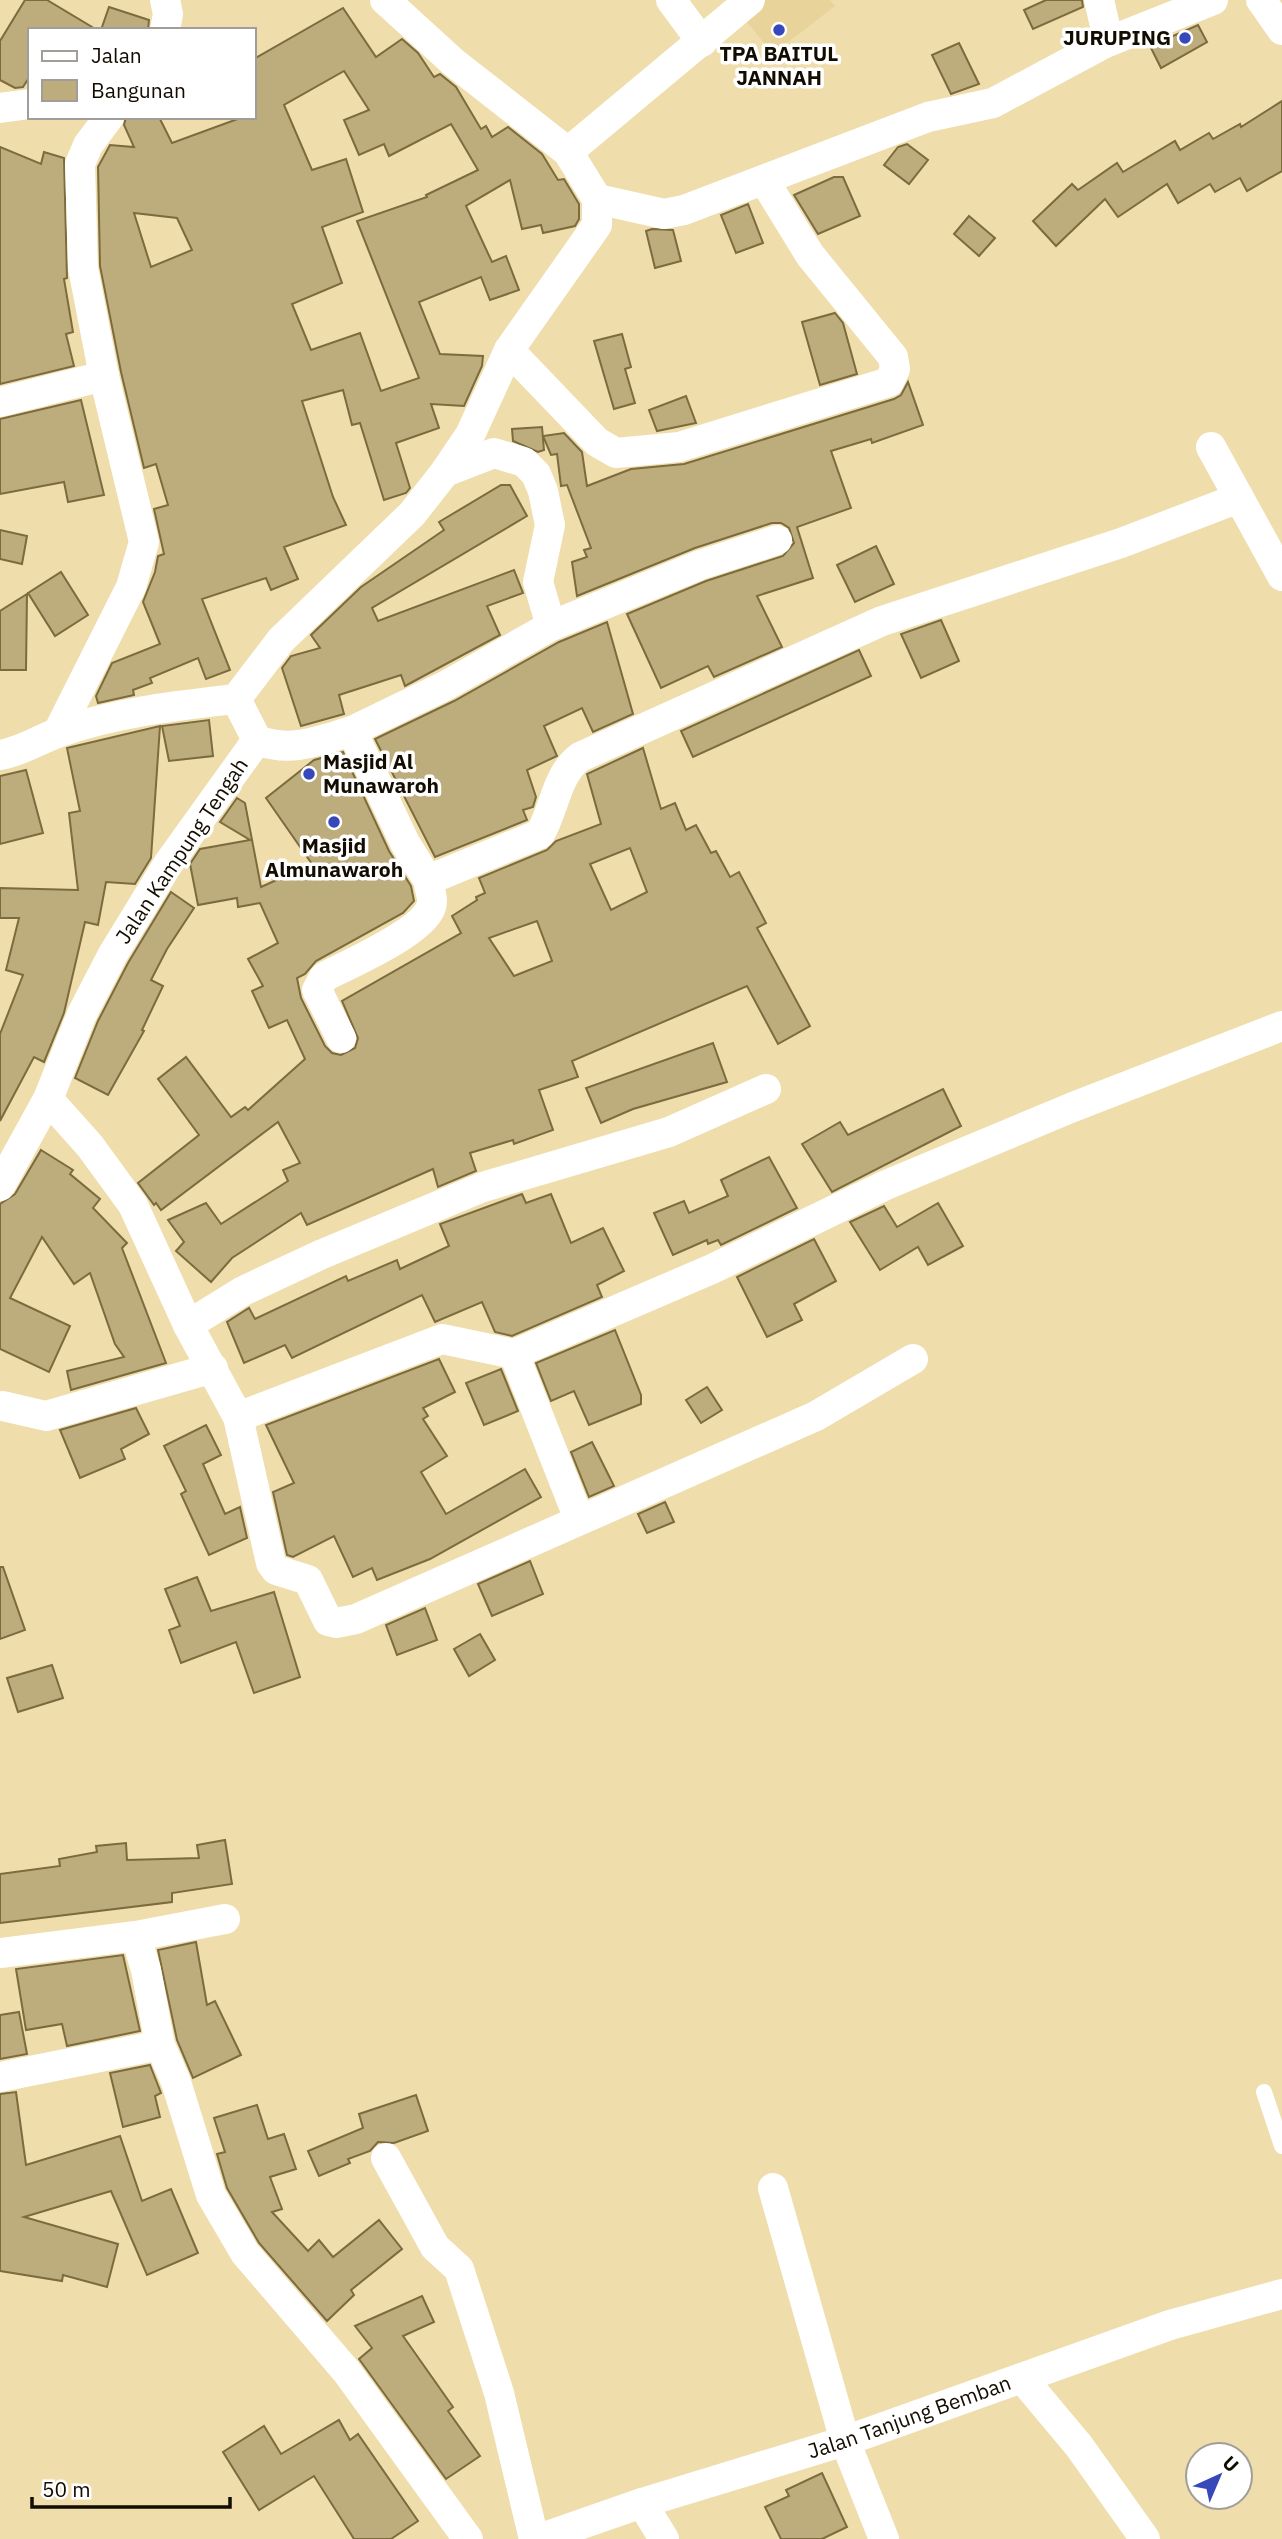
<svg xmlns="http://www.w3.org/2000/svg" width="1282" height="2539" font-family="'IBM Plex Sans',sans-serif">
<style>
.built{fill:#e8d39a}
.building{fill:#bdac7c;stroke:#7b6b3d;stroke-width:2;fill-rule:evenodd}
.lines{fill:none;stroke-linecap:round;stroke-linejoin:round}
.lane{stroke:#fff;stroke-width:16}
.street{stroke:#fff;stroke-width:30}
.poi-dot{fill:#3648ba;stroke:#fff;stroke-width:2.5}
.labels{text-anchor:middle;stroke-width:7;stroke-linejoin:round;paint-order:stroke}
.poi-label{font-size:21px;font-weight:bold;fill:#130c00;stroke:#fff}
.street-label{font-size:21px;fill:#130c00;stroke:#fff}
</style>
<rect width="100%" height="100%" fill="#efddac"/>
<path class="built" d="M 729,0 L 830,0 L 835,6 L 773,54 Z"/>
<g class="building">
<path d="M 25,0 L 47,0 L 97,30 L 30,30 L 30,76 L 23,87 L 15,88 L 0,80 L 0,41 Z"/>
<path d="M 1046,0 L 1082,0 L 1083,7 L 1033,29 L 1024,10 Z"/>
<path d="M 109,7 L 149,20 L 148,30 L 101,30 Z"/>
<path d="M 343,8 L 376,57 L 402,39 L 418,53 L 434,77 L 440,74 L 456,87 L 481,129 L 486,126 L 492,137 L 508,127 L 542,154 L 558,180 L 564,179 L 579,204 L 579,219 L 575,226 L 543,233 L 541,225 L 522,229 L 510,180 L 466,206 L 492,262 L 506,256 L 519,290 L 490,300 L 481,277 L 419,302 L 440,354 L 483,356 L 482,366 L 464,406 L 431,404 L 439,428 L 396,443 L 410,488 L 406,493 L 384,500 L 360,423 L 352,425 L 343,390 L 302,401 L 333,497 L 346,525 L 284,547 L 298,579 L 271,590 L 266,578 L 202,599 L 230,670 L 206,679 L 198,658 L 150,678 L 152,683 L 133,690 L 134,695 L 98,703 L 96,696 L 112,663 L 160,644 L 143,602 L 155,572 L 158,556 L 164,554 L 154,509 L 168,505 L 156,464 L 144,468 L 121,372 L 100,266 L 98,167 L 110,145 L 134,147 L 124,125 L 126,117 L 159,117 L 172,143 L 243,117 L 254,117 L 254,59 ZM 344,71 L 369,110 L 344,120 L 359,155 L 384,144 L 389,156 L 451,124 L 478,170 L 426,195 L 427,197 L 357,221 L 419,378 L 381,391 L 360,333 L 311,350 L 292,304 L 342,283 L 322,227 L 363,212 L 346,159 L 312,170 L 284,105 ZM 134,213 L 177,218 L 192,250 L 151,267 Z"/>
<path d="M 1198,25 L 1207,42 L 1161,68 L 1150,46 Z"/>
<path d="M 959,43 L 979,84 L 951,94 L 932,55 Z"/>
<path d="M 1282,101 L 1282,171 L 1247,191 L 1240,178 L 1215,192 L 1210,184 L 1178,203 L 1167,184 L 1118,217 L 1105,199 L 1056,246 L 1033,221 L 1072,184 L 1078,190 L 1117,163 L 1123,172 L 1175,141 L 1180,150 L 1209,133 L 1213,139 L 1240,124 L 1241,127 Z"/>
<path d="M 907,144 L 928,160 L 909,184 L 884,165 L 898,147 Z"/>
<path d="M 0,147 L 41,164 L 44,152 L 64,158 L 67,278 L 64,279 L 73,332 L 66,334 L 74,366 L 0,384 Z"/>
<path d="M 834,177 L 843,177 L 860,216 L 818,234 L 794,195 Z"/>
<path d="M 748,204 L 763,243 L 736,253 L 721,215 Z"/>
<path d="M 969,216 L 995,238 L 979,256 L 954,234 Z"/>
<path d="M 652,229 L 673,230 L 681,261 L 655,268 L 646,231 Z"/>
<path d="M 835,313 L 843,323 L 857,374 L 820,385 L 802,322 Z"/>
<path d="M 622,334 L 631,367 L 625,369 L 635,403 L 614,409 L 594,341 Z"/>
<path d="M 908,382 L 923,425 L 872,443 L 871,439 L 831,451 L 851,508 L 797,527 L 813,578 L 757,596 L 782,647 L 714,677 L 708,666 L 661,688 L 627,614 L 706,581 L 783,556 L 794,543 L 789,528 L 781,523 L 772,523 L 695,548 L 577,596 L 572,562 L 587,557 L 584,550 L 591,548 L 567,485 L 561,486 L 557,454 L 551,455 L 543,436 L 564,433 L 582,452 L 587,486 L 631,469 L 684,464 L 894,399 L 901,395 Z"/>
<path d="M 686,396 L 696,423 L 657,431 L 649,410 Z"/>
<path d="M 81,400 L 104,495 L 68,502 L 64,482 L 0,494 L 0,419 Z"/>
<path d="M 542,427 L 544,450 L 538,452 L 513,441 L 512,429 Z"/>
<path d="M 501,485 L 510,485 L 527,516 L 372,608 L 378,621 L 514,570 L 523,593 L 487,606 L 500,635 L 405,686 L 401,675 L 339,695 L 344,714 L 301,726 L 282,668 L 291,656 L 320,648 L 311,635 L 361,587 L 444,530 L 439,522 Z"/>
<path d="M 0,530 L 27,536 L 22,564 L 0,559 Z"/>
<path d="M 876,546 L 894,584 L 855,602 L 837,565 Z"/>
<path d="M 61,572 L 88,615 L 55,636 L 28,593 Z"/>
<path d="M 27,594 L 26,670 L 0,670 L 0,611 Z"/>
<path d="M 941,620 L 959,661 L 921,678 L 901,634 Z"/>
<path d="M 607,622 L 633,714 L 593,732 L 582,708 L 544,726 L 557,756 L 527,770 L 536,797 L 533,807 L 523,810 L 527,820 L 435,857 L 375,739 L 454,701 L 559,642 Z"/>
<path d="M 859,650 L 871,676 L 693,757 L 681,731 Z"/>
<path d="M 209,720 L 213,756 L 169,761 L 162,726 Z"/>
<path d="M 160,726 L 151,858 L 135,884 L 106,882 L 98,925 L 85,922 L 64,1013 L 44,1062 L 34,1057 L 0,1121 L 0,1034 L 23,975 L 6,970 L 19,918 L 0,918 L 0,888 L 78,890 L 69,813 L 80,811 L 67,748 Z"/>
<path d="M 643,748 L 661,809 L 675,803 L 686,830 L 696,825 L 711,853 L 716,851 L 730,877 L 739,872 L 766,923 L 757,928 L 810,1026 L 778,1044 L 747,986 L 572,1061 L 578,1077 L 539,1090 L 553,1130 L 514,1144 L 513,1140 L 470,1153 L 476,1171 L 438,1187 L 433,1169 L 307,1225 L 301,1213 L 232,1258 L 211,1282 L 176,1251 L 184,1242 L 168,1220 L 206,1203 L 221,1224 L 288,1181 L 283,1170 L 300,1163 L 278,1122 L 161,1210 L 156,1203 L 154,1205 L 138,1183 L 199,1135 L 158,1079 L 186,1057 L 231,1117 L 245,1107 L 248,1110 L 305,1059 L 287,1020 L 269,1028 L 252,991 L 263,986 L 248,959 L 278,943 L 260,903 L 238,907 L 237,898 L 198,905 L 190,864 L 200,849 L 250,840 L 220,822 L 237,798 L 245,803 L 261,887 L 312,864 L 266,798 L 314,760 L 343,752 L 389,851 L 411,886 L 414,901 L 403,913 L 316,961 L 305,974 L 297,978 L 301,998 L 325,1046 L 332,1053 L 341,1055 L 355,1048 L 358,1038 L 342,1001 L 461,933 L 452,916 L 477,900 L 476,897 L 485,893 L 479,878 L 547,850 L 556,841 L 601,824 L 587,774 ZM 630,848 L 647,892 L 611,910 L 590,864 ZM 537,921 L 552,961 L 514,976 L 489,938 Z"/>
<path d="M 26,770 L 43,833 L 0,844 L 0,776 Z"/>
<path d="M 171,892 L 194,908 L 167,949 L 151,980 L 163,986 L 142,1030 L 144,1031 L 108,1095 L 75,1078 L 98,1021 L 128,963 Z"/>
<path d="M 713,1043 L 727,1082 L 633,1109 L 601,1123 L 586,1088 Z"/>
<path d="M 943,1089 L 961,1126 L 832,1192 L 802,1144 L 840,1122 L 848,1135 Z"/>
<path d="M 41,1150 L 73,1170 L 70,1174 L 100,1199 L 93,1208 L 127,1243 L 122,1248 L 166,1363 L 71,1390 L 67,1371 L 124,1357 L 115,1344 L 90,1273 L 74,1284 L 42,1237 L 10,1298 L 70,1326 L 49,1372 L 0,1349 L 0,1204 L 15,1194 Z"/>
<path d="M 769,1157 L 797,1208 L 721,1245 L 718,1240 L 708,1244 L 707,1240 L 673,1255 L 654,1213 L 684,1201 L 689,1213 L 728,1196 L 721,1180 Z"/>
<path d="M 522,1194 L 526,1203 L 551,1194 L 571,1243 L 603,1228 L 624,1271 L 597,1285 L 602,1297 L 512,1336 L 495,1332 L 482,1302 L 435,1322 L 422,1295 L 292,1358 L 285,1345 L 244,1363 L 227,1322 L 249,1308 L 255,1319 L 346,1276 L 348,1281 L 397,1260 L 400,1269 L 449,1246 L 440,1224 Z"/>
<path d="M 938,1203 L 963,1246 L 928,1265 L 918,1247 L 880,1270 L 850,1222 L 884,1206 L 897,1227 Z"/>
<path d="M 814,1239 L 836,1281 L 794,1304 L 802,1320 L 767,1337 L 737,1277 Z"/>
<path d="M 615,1330 L 641,1395 L 641,1404 L 589,1425 L 574,1391 L 551,1401 L 536,1363 Z"/>
<path d="M 439,1359 L 455,1392 L 423,1408 L 428,1416 L 423,1419 L 447,1456 L 421,1472 L 446,1514 L 525,1469 L 541,1497 L 430,1559 L 377,1580 L 372,1568 L 353,1577 L 334,1536 L 293,1557 L 287,1555 L 273,1492 L 294,1483 L 266,1425 Z"/>
<path d="M 501,1369 L 518,1411 L 484,1425 L 466,1383 Z"/>
<path d="M 707,1387 L 722,1410 L 701,1423 L 686,1400 Z"/>
<path d="M 136,1408 L 149,1434 L 121,1449 L 125,1459 L 80,1478 L 60,1430 Z"/>
<path d="M 206,1425 L 221,1455 L 203,1464 L 225,1514 L 240,1507 L 247,1538 L 209,1555 L 181,1494 L 186,1491 L 164,1446 Z"/>
<path d="M 592,1442 L 614,1486 L 589,1497 L 571,1452 Z"/>
<path d="M 665,1502 L 674,1522 L 647,1533 L 638,1514 Z"/>
<path d="M 530,1561 L 543,1594 L 492,1616 L 478,1584 Z"/>
<path d="M 0,1567 L 3,1567 L 25,1630 L 0,1639 Z"/>
<path d="M 197,1577 L 211,1611 L 274,1592 L 300,1677 L 254,1693 L 236,1642 L 181,1663 L 169,1630 L 180,1626 L 165,1589 Z"/>
<path d="M 425,1608 L 437,1640 L 397,1655 L 386,1625 Z"/>
<path d="M 480,1634 L 495,1660 L 469,1676 L 454,1649 Z"/>
<path d="M 52,1665 L 63,1698 L 18,1712 L 7,1678 Z"/>
<path d="M 225,1840 L 232,1884 L 172,1893 L 172,1902 L 0,1923 L 0,1874 L 60,1866 L 59,1859 L 97,1852 L 96,1846 L 126,1843 L 127,1860 L 199,1858 L 197,1845 Z"/>
<path d="M 196,1942 L 207,2005 L 215,2001 L 241,2055 L 193,2078 L 177,2040 L 158,1950 Z"/>
<path d="M 123,1955 L 140,2031 L 67,2046 L 62,2024 L 26,2030 L 16,1969 Z"/>
<path d="M 19,2012 L 27,2054 L 0,2059 L 0,2015 Z"/>
<path d="M 150,2065 L 161,2093 L 155,2096 L 160,2117 L 123,2127 L 110,2073 Z"/>
<path d="M 16,2092 L 26,2165 L 120,2136 L 142,2201 L 171,2189 L 198,2253 L 147,2275 L 111,2191 L 24,2217 L 118,2244 L 107,2287 L 63,2275 L 62,2281 L 0,2271 L 0,2094 Z"/>
<path d="M 416,2095 L 428,2131 L 394,2143 L 378,2142 L 370,2151 L 348,2159 L 350,2163 L 319,2176 L 308,2151 L 363,2128 L 359,2114 Z"/>
<path d="M 257,2105 L 268,2139 L 284,2134 L 296,2169 L 270,2177 L 282,2209 L 272,2212 L 308,2251 L 319,2240 L 333,2257 L 379,2220 L 402,2249 L 351,2290 L 354,2295 L 327,2321 L 259,2243 L 227,2188 L 217,2154 L 225,2152 L 214,2118 Z"/>
<path d="M 422,2296 L 434,2322 L 403,2336 L 453,2407 L 448,2411 L 480,2456 L 446,2479 L 359,2359 L 372,2348 L 355,2326 Z"/>
<path d="M 339,2420 L 350,2440 L 358,2434 L 418,2521 L 391,2539 L 354,2539 L 314,2476 L 259,2510 L 223,2452 L 264,2426 L 281,2454 Z"/>
<path d="M 822,2473 L 847,2527 L 822,2539 L 781,2539 L 765,2507 L 789,2496 L 786,2490 Z"/>
</g>
<g class="lines">
<path class="lane" d="M 1264,2092 L 1282,2146"/>
<g class="street">
<path d="M 385,0 L 453,62 L 568,152 L 750,0"/>
<path d="M 671,0 L 702,42"/>
<path d="M 1099,0 L 1105,26 L 1105,43"/>
<path d="M 1261,0 L 1282,30"/>
<path d="M 165,30 L 168,14 L 165,0"/>
<path d="M 0,108 L 30,104"/>
<path d="M 597,199 L 664,214 L 684,210 L 928,117 L 993,103 L 1105,43 L 1213,0"/>
<path d="M 509,350 L 597,442 L 616,453 L 679,447 L 889,382 L 895,369 L 893,357 L 810,255 L 764,180"/>
<path d="M 0,402 L 104,376"/>
<path d="M 1211,447 L 1282,576"/>
<path d="M 445,472 L 494,453 L 524,462 L 536,474 L 543,491 L 550,525 L 538,582 L 551,626"/>
<path d="M 236,699 L 281,640 L 412,514 L 445,472 L 470,435 L 509,350 L 597,225 L 597,199 L 568,152"/>
<path d="M 352,731 L 445,686 L 551,626 L 700,565 L 777,540"/>
<path d="M 58,732 L 131,587 L 144,542 L 104,376 L 83,268 L 80,164 L 88,145 L 109,117"/>
<path d="M 257,740 C 291,753 318,741 352,731 L 405,843 L 428,880 L 540,834 C 555,808 556,775 580,757 L 882,621 L 1121,543 L 1239,498"/>
<path d="M 0,755 C 26,750 37,740 60,732 C 117,712 176,706 236,699 L 257,740 L 168,864 L 113,954 L 82,1014 L 48,1099 L 0,1186"/>
<path d="M 341,1038 L 317,990 L 324,977 C 349,964 422,933 431,907 C 434,899 429,888 428,880"/>
<path d="M 48,1099 L 90,1146 L 133,1205 L 188,1325 L 238,1417 L 271,1563 L 276,1570 L 308,1580 L 328,1621 L 336,1623 L 356,1619 L 816,1416 L 913,1359"/>
<path d="M 188,1325 L 243,1291 L 320,1255 L 483,1187 L 669,1132 L 766,1089"/>
<path d="M 514,1354 L 579,1519"/>
<path d="M 3,1406 L 46,1416 L 213,1368"/>
<path d="M 238,1417 L 442,1339 L 514,1354 L 712,1269 L 886,1185 L 1073,1107 L 1282,1026"/>
<path d="M 136,1936 L 225,1919"/>
<path d="M 0,1953 L 136,1936 L 146,1970 L 160,2045 L 176,2082 L 211,2195 L 245,2253 L 347,2372 L 468,2539"/>
<path d="M 0,2077 L 160,2045"/>
<path d="M 386,2158 L 435,2247 L 459,2269 L 499,2393 L 534,2539"/>
<path d="M 773,2188 L 845,2441 L 884,2539"/>
<path d="M 1022,2378 L 1079,2446 L 1145,2539"/>
<path d="M 642,2503 L 664,2539"/>
<path id="s1" d="M 539,2539 L 642,2503 L 845,2441 L 1170,2325 L 1282,2294"/>
</g>
</g>
<g class="poi-dot">
<circle cx="779" cy="30" r="7"/>
<circle cx="1185" cy="38" r="7"/>
<circle cx="309" cy="774" r="7"/>
<circle cx="334" cy="822" r="7"/>
</g>
<g class="labels">
<g class="poi-label">
<text x="1171" y="45" text-anchor="end">JURUPING</text>
<text x="779" y="61">TPA BAITUL<tspan x="779" dy="24">JANNAH</tspan></text>
<text x="323" y="769" text-anchor="start">Masjid Al<tspan x="323" dy="24">Munawaroh</tspan></text>
<text x="334" y="853">Masjid<tspan x="334" dy="24">Almunawaroh</tspan></text>
</g>
<g class="street-label">
<text transform="translate(182 851) rotate(-56)" y="7">Jalan Kampung Tengah</text>
<text dy="7" stroke="none"><textPath href="#s1" startOffset="390">Jalan Tanjung Bemban</textPath></text>
</g>
</g>
<rect x="28" y="28" width="228" height="91" fill="#ffffff" stroke="#a19e99" stroke-width="2"/>
<rect x="42" y="51" width="35" height="10" fill="#ffffff" stroke="#a19e99" stroke-width="2"/>
<text x="91" y="63" font-size="21" fill="#130c00">Jalan</text>
<rect x="42" y="80" width="35" height="21" fill="#bdac7c" stroke="#a19e99" stroke-width="2"/>
<text x="91" y="98" font-size="21" fill="#130c00">Bangunan</text>
<g transform="translate(1219 2476) rotate(44)"><circle r="33" fill="#ffffff" stroke="#a19e99" stroke-width="2"/>
<path d="M0-5L12 26L0 18L-12 26Z" fill="#3648ba"/>
<text y="-10" font-size="19" font-weight="bold" text-anchor="middle" fill="#130c00">U</text>
</g>
<path d="M32 2497v10h198v-10" fill="none" stroke="#130c00" stroke-width="3.5"/>
<text x="42" y="2497" font-size="21" fill="#130c00" stroke="#ffffff" stroke-width="5" paint-order="stroke">50 m</text>
</svg>
